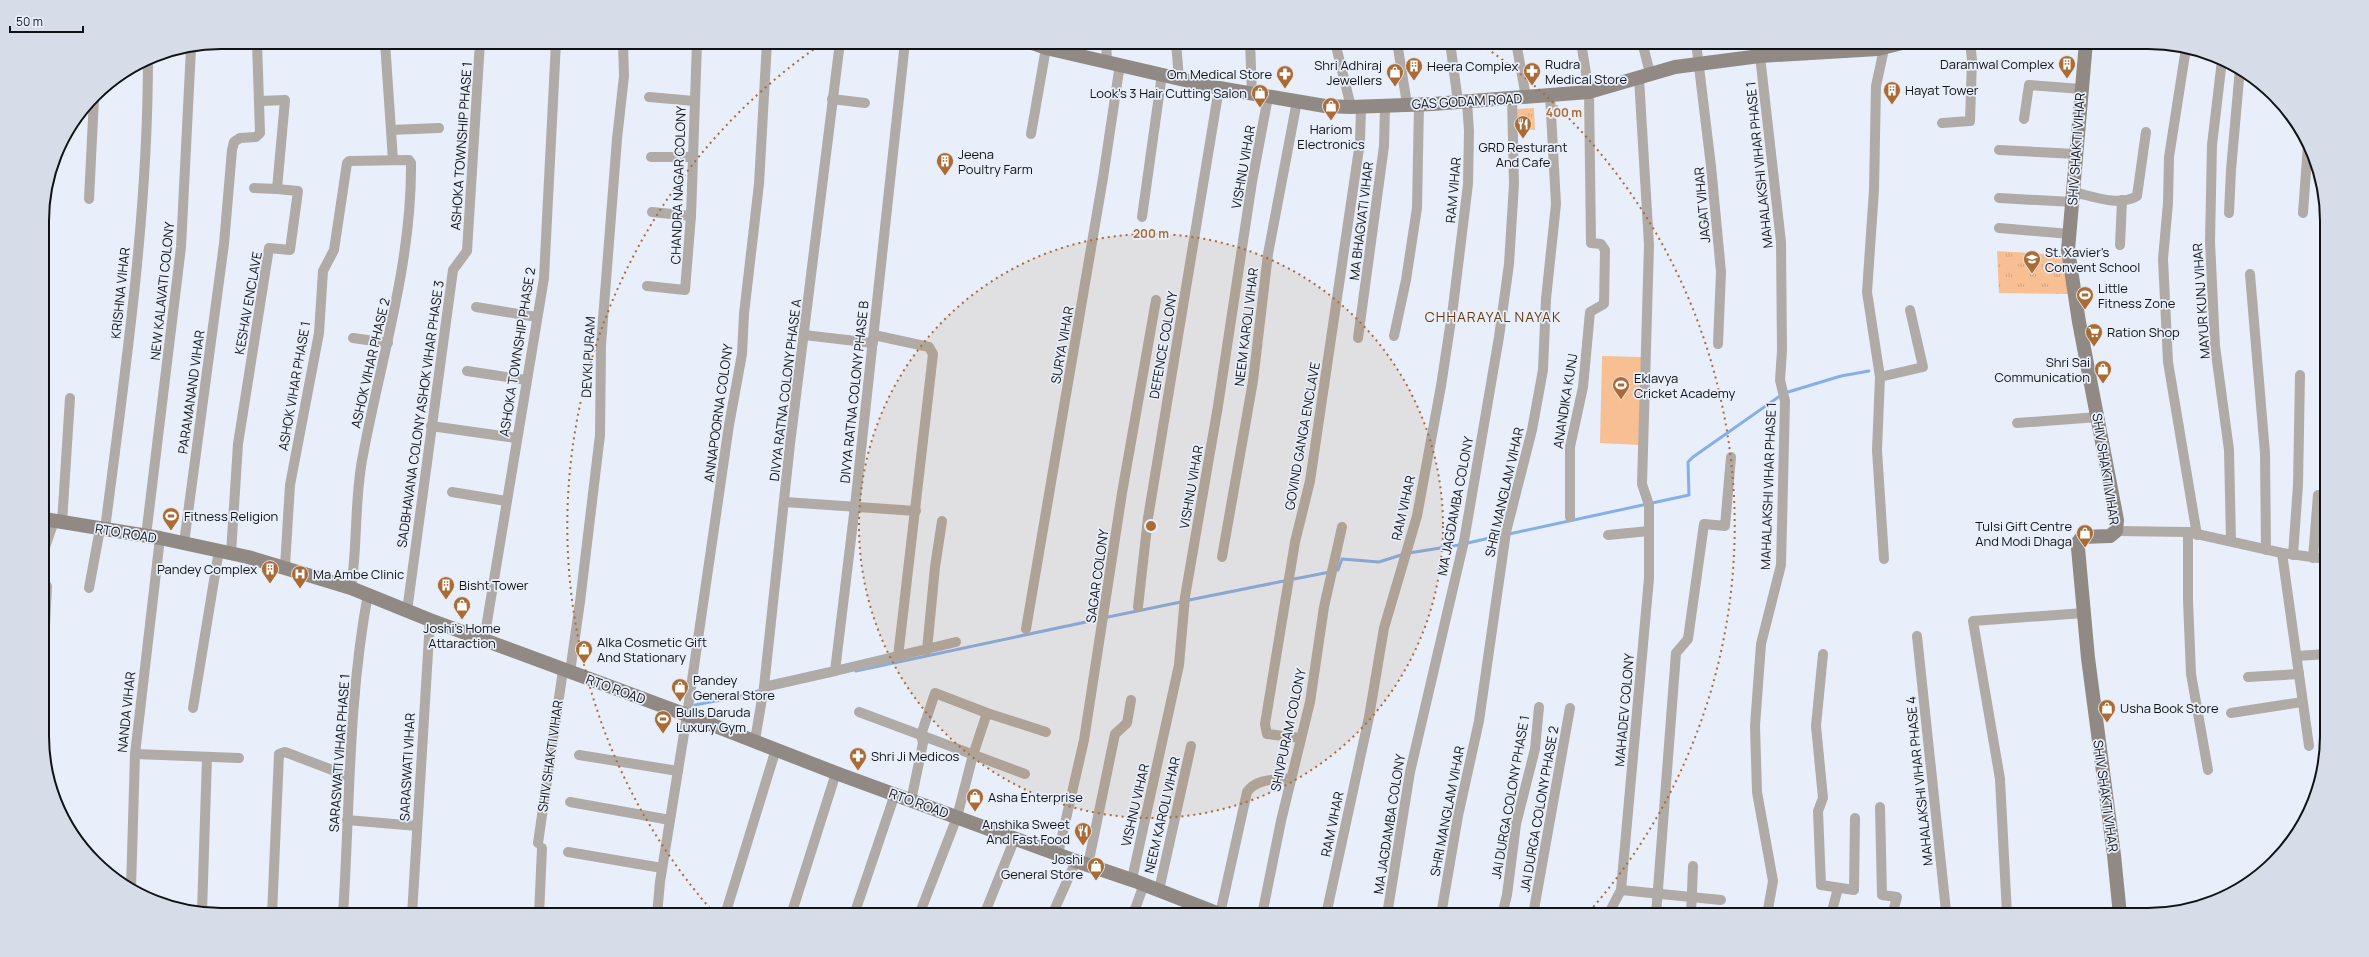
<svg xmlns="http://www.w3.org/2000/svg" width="2369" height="957" font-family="Manrope,sans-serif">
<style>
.grass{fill:url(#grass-tufts)}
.pitch{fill:#f8bf93}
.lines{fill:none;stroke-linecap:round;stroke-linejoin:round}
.stream{stroke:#86afe7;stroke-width:3}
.street{stroke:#b0aba7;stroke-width:10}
.secondary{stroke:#918a84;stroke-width:14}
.ring{fill:none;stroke:#ab6b34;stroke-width:2;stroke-dasharray:2 4}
.labels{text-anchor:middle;stroke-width:3.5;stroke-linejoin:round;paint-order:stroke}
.poi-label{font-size:13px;fill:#101216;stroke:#e8effa;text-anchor:start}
.street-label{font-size:13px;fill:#101216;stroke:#e8effa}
.neighbourhood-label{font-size:14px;letter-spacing:1px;fill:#673c14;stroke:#e8effa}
.rim{fill:none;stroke:#101216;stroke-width:2}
.centre{fill:#ab6b34;stroke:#e8effa;stroke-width:2}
.ring-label{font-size:12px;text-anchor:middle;font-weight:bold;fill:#ab6b34;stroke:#e8effa;stroke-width:3.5;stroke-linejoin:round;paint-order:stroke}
</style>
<defs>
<pattern id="grass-tufts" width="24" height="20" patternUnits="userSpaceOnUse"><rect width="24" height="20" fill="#f8bf93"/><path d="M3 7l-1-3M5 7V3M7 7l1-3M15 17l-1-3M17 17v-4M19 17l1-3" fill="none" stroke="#d4a37e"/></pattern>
</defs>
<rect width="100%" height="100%" fill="#e8effa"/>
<g class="grass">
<path d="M 1534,108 L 1535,130 L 1515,129 L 1515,109 Z"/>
<path d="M 1997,251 L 2062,255 L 2068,294 L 1999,293 Z"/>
</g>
<path class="pitch" d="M 1602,356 L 1641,357 L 1639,445 L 1600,443 Z"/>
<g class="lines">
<g class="stream">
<path d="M 1788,392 L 1841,376 L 1869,371"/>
<path d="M 1509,534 L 1689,495 L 1688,462 L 1693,457 L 1780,396"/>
<path d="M 1468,543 L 1502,535"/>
<path d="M 1409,553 L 1459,545"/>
<path d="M 1338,570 L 1342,559 L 1379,562 L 1401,555"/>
<path d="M 1294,579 L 1330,572"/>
<path d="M 1189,600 L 1284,581"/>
<path d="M 1108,617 L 1181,602"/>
<path d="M 856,671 L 1100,619"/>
<path d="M 695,705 L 741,696 L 758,691"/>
</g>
<g class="street">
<path d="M 385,42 L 393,160"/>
<path d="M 1106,42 L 1107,61"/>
<path d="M 1176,42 L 1179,79"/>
<path d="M 1250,42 L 1252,94"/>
<path d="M 1335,42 L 1351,107"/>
<path d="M 1397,42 L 1407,104"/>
<path d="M 1450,42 L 1458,102"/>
<path d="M 1516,42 L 1526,97"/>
<path d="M 1642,42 L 1650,73"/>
<path d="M 1696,42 L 1711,166 L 1721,272 L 1718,344"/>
<path d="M 1810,42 L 1812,52"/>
<path d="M 2186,48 L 2169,157 L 2168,203 L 2163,259 L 2168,362 L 2197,535"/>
<path d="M 1884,49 L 1876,86 L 1874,190 L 1867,292 L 1880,377 L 1877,450 L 1884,559"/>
<path d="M 1760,56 L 1781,242 L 1782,351 L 1780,380 L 1785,401 L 1781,565 L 1761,644 L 1755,726 L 1757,792 L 1773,881 L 1767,915"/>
<path d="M 2222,60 L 2212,145 L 2210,242 L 2215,346 L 2229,450 L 2231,541"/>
<path d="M 649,97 L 694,101"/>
<path d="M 832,99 L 865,103"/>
<path d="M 2024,119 L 2029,85 L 2081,89"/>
<path d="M 1942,123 L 1970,121 L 1972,60 L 1970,42"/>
<path d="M 391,130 L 439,128"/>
<path d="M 1031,134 L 1046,48"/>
<path d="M 1999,150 L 2076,154"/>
<path d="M 651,157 L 692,157"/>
<path d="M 254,188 L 277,189"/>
<path d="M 2073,192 C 2092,196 2119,207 2137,196 L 2146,132"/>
<path d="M 1999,198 L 2073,202"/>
<path d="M 89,199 L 94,98"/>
<path d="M 652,212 L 691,216"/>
<path d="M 2229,213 L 2231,170 L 2240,68"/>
<path d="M 2303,213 L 2308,144"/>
<path d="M 1142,217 L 1162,74"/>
<path d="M 1999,228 L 2070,234"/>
<path d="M 2120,245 L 2122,200"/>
<path d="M 2250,274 L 2265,453 L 2266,550"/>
<path d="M 647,286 L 685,290 L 691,216 L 697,42"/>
<path d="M 476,307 L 537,317"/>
<path d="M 804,335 L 873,343"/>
<path d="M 874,335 L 929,347 L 933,354 L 898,657"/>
<path d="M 1394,336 L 1406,280 L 1417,208 L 1419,104"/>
<path d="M 353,338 L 388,343"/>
<path d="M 1358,338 L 1384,146 L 1385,106"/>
<path d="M 467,371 L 526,380"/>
<path d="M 1880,377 L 1923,367 L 1910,310"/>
<path d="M 2017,423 L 2098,417"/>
<path d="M 431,426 L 516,438"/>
<path d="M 452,492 L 506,501"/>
<path d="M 785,502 L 916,511"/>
<path d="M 1570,517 L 1570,447 L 1583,387 L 1590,312 L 1604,304 L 1605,250 L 1601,244 L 1591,243 L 1589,92 L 1581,42"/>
<path d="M 62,523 L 70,398"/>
<path d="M 105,529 C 125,373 148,216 148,58"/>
<path d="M 2116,531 L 2188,532 L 2282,553 L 2326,559"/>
<path d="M 2188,532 L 2188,600 L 2191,674 L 2208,770"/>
<path d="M 1608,535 L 1649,531"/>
<path d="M 146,536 L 181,247 L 191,48"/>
<path d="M 184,543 L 224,244 L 232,150 L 234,142 L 240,138 L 256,137 L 260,133 L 257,42"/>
<path d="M 44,550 L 54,521"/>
<path d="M 231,553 L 238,444 L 269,248 L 290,250 L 298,191 L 277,189 L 285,100 L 260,101"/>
<path d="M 2282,553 L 2309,746"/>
<path d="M 2293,555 L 2298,485 L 2300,375"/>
<path d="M 1222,557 L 1253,381 L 1268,254 L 1297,101"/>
<path d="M 2313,558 L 2318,495"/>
<path d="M 285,566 L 290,485 L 319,333 L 323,271 L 334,250 L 347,163 L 349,161 L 409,160 L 411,163 C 412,263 381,358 363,455 C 354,499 358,544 351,588"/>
<path d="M 44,584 L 47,586 L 45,626"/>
<path d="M 89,588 L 100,529"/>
<path d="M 1138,607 L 1148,518 L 1219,88"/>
<path d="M 407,611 L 453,270 L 467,251 L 480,42"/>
<path d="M 1026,629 L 1103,178 L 1120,64"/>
<path d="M 1917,636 L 1946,911 L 1956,915"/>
<path d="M 484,640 L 544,278 L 556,42"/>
<path d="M 927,650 L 935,567 L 942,521"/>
<path d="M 1823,654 L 1816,726 L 1823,798 L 1818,811 L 1821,885 L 1854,890 L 1855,818"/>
<path d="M 2297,656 L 2327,654"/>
<path d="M 835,671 L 956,642"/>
<path d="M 570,672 L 580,602 L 600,435 L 601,345 L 617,139 L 624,76 L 623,42"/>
<path d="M 2248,677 L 2299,674"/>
<path d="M 764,687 L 835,671 L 855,506 L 905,42"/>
<path d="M 193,708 L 219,550"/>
<path d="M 859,712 L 1025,774"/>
<path d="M 2231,713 L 2302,702"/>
<path d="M 1301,738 L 1267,734 L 1265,724 L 1295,542 L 1310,481 L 1360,142 L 1361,107"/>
<path d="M 755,740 L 764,687 L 790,444 L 840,42"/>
<path d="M 135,754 L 239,758"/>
<path d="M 579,755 L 678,771"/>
<path d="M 911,801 L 923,743 L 921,735 L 935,693 L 987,713 L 1046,732"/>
<path d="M 570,802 L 670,820"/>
<path d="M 1880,807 L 1882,895 L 1897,897 L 1892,915"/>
<path d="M 347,820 L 417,826"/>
<path d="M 538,843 L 563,670"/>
<path d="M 568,852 L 662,868"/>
<path d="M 1058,854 L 1084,740 L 1122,493 L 1156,300"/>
<path d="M 1088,865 L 1115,734 L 1127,723 L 1131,700"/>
<path d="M 1132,879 L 1179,665 L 1185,597 L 1218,406 L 1252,182 L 1268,97"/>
<path d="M 131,889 L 135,754 L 160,538"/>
<path d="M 1159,890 L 1191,746"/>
<path d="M 1621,890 L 1721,900"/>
<path d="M 202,912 L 207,757"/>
<path d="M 792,912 L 836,773"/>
<path d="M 1220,914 L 1247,792 C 1257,778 1275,780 1291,778"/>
<path d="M 272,915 L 279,754 L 285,752 L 348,776"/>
<path d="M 343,915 C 350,808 348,700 368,594"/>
<path d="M 412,915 L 430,620"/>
<path d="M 539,915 L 542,848"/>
<path d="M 657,915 L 660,882 L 687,715 L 729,425 L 742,354 L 744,314 L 759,184 L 767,42"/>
<path d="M 725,915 L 776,749"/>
<path d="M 854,915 L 895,794"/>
<path d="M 919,915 L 957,817 L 973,755 L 987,713"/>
<path d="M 984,915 L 1015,838"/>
<path d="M 1052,915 L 1076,861"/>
<path d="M 1133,915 L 1144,884"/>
<path d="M 1262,915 L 1281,821 L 1310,702 L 1324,607 L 1342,527"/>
<path d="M 1326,915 L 1369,717 L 1384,628 L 1417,516 L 1441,386 L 1453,307 L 1468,184 L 1469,131 L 1467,102"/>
<path d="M 1387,915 L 1410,772 L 1464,541 L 1499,337 L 1509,264 L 1514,184 L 1512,98"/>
<path d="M 1441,915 L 1458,816 L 1479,721 L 1506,532 L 1532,430 L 1543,370 L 1546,299 L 1556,204 L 1550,95"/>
<path d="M 1502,915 L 1507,895 L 1516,824 L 1535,749 L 1539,707"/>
<path d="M 1533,915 L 1570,708"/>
<path d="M 1608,915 L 1621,890 L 1649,578 L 1649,505 L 1642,484 L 1649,245 L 1639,78"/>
<path d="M 1656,915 L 1676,653 L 1688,639 L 1704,524 L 1725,526 L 1731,457"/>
<path d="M 1691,915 L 1693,866"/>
<path d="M 1831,915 L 1838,888"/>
<path d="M 2007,915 L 2000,779 L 1973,621 L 2084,613"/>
</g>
<g class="secondary">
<path d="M 1029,42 L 1046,48 L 1219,88 L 1325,106 L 1351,107 L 1433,104 L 1589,92 L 1675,67 L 1760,56 L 1878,49 L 1906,42"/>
<path d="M 2086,42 L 2068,250 L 2079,322 L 2117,520 L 2116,531 L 2110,536 L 2082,537 L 2078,542 L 2078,548 L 2088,658 L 2114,855 L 2120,915"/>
<path d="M 44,519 L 160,538 L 248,557 L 351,588 L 430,620 L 687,715 L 836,773 L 1076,861 L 1135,881 L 1222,915"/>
</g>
</g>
<circle cx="1151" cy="526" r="292" fill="#ab6b34" fill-opacity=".12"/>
<g class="ring">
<circle cx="1151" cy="526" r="292"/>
<path d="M714 913A584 584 0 0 1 820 45M1482 45A584 584 0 0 1 1588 913"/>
</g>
<defs>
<g id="building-pin" transform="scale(0.9)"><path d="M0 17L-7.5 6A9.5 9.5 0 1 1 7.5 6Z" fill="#ab6b34" stroke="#e8effa"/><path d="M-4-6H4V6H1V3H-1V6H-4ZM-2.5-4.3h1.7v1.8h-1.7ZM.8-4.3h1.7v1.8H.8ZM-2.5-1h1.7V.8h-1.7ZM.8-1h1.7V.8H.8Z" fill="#fff"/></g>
<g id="pharmacy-pin" transform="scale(0.9)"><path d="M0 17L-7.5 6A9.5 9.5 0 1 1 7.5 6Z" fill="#ab6b34" stroke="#e8effa"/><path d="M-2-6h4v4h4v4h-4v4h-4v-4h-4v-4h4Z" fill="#fff"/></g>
<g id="shop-pin" transform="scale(0.9)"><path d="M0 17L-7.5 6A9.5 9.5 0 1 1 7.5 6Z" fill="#ab6b34" stroke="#e8effa"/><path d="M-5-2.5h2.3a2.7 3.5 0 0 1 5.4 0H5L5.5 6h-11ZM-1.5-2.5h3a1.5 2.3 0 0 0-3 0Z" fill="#fff"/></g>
<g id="restaurant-pin" transform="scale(0.9)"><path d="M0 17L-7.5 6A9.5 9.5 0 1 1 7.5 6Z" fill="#ab6b34" stroke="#e8effa"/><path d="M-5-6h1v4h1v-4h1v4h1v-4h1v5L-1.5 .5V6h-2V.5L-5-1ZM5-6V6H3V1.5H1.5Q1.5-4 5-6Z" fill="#fff"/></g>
<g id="school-pin" transform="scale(0.9)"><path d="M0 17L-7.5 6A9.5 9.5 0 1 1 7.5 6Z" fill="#ab6b34" stroke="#e8effa"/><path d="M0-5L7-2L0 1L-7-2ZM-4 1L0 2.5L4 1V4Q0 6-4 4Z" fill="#fff"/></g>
<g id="stadium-pin" transform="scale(0.9)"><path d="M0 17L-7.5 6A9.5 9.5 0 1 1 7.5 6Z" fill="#ab6b34" stroke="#e8effa"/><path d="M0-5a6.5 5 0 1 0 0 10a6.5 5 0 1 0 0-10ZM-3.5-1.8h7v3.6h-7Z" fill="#fff"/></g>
<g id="supermarket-pin" transform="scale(0.9)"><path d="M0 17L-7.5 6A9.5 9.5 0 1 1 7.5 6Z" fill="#ab6b34" stroke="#e8effa"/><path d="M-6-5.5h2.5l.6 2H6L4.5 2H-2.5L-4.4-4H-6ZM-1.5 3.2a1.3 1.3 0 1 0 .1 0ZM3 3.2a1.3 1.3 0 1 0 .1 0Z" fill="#fff"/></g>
<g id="hospital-pin" transform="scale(0.9)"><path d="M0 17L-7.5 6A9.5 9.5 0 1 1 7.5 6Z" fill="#ab6b34" stroke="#e8effa"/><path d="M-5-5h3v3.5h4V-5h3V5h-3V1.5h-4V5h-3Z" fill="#fff"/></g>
</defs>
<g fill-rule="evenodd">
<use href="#building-pin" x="2067" y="64"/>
<use href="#building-pin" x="1414" y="66"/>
<use href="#pharmacy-pin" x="1532" y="71"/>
<use href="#shop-pin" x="1395" y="72"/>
<use href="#pharmacy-pin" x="1285" y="74"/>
<use href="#building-pin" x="1892" y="90"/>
<use href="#shop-pin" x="1260" y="93"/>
<use href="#shop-pin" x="1331" y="106"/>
<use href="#restaurant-pin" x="1523" y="124"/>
<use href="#building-pin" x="945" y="161"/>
<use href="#school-pin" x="2032" y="259"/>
<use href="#stadium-pin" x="2085" y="295"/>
<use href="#supermarket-pin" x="2094" y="332"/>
<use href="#shop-pin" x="2103" y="369"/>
<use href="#stadium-pin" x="1621" y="385"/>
<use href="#stadium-pin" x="171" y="516"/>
<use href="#shop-pin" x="2085" y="533"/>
<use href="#building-pin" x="270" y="569"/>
<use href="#hospital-pin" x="300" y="574"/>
<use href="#building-pin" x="446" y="585"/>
<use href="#shop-pin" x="462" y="605"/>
<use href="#shop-pin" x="584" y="649"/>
<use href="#shop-pin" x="680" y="687"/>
<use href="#shop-pin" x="2107" y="708"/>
<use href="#stadium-pin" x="663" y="719"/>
<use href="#pharmacy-pin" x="858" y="756"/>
<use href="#shop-pin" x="975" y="797"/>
<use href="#restaurant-pin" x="1083" y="831"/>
<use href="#shop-pin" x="1096" y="866"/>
</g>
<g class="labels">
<g class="poi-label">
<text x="1545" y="69">Rudra<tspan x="1545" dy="15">Medical Store</tspan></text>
<text x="2054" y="69" text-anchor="end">Daramwal Complex</text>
<text x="1382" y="70" text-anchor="end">Shri Adhiraj<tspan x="1382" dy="15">Jewellers</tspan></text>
<text x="1427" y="71">Heera Complex</text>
<text x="1272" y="79" text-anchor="end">Om Medical Store</text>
<text x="1905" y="95">Hayat Tower</text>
<text x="1247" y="98" text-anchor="end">Look's 3 Hair Cutting Salon</text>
<text x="1331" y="134" text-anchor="middle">Hariom<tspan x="1331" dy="15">Electronics</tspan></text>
<text x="1523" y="152" text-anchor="middle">GRD Resturant<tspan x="1523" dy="15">And Cafe</tspan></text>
<text x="958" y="159">Jeena<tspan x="958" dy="15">Poultry Farm</tspan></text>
<text x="2045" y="257">St. Xavier's<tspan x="2045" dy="15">Convent School</tspan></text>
<text x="2098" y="293">Little<tspan x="2098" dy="15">Fitness Zone</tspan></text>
<text x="2107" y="337">Ration Shop</text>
<text x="2090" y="367" text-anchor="end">Shri Sai<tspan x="2090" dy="15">Communication</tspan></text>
<text x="1634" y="383">Eklavya<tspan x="1634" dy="15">Cricket Academy</tspan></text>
<text x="184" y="521">Fitness Religion</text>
<text x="2072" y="531" text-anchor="end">Tulsi Gift Centre<tspan x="2072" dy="15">And Modi Dhaga</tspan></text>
<text x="257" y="574" text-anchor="end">Pandey Complex</text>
<text x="313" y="579">Ma Ambe Clinic</text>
<text x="459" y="590">Bisht Tower</text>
<text x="462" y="633" text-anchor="middle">Joshi's Home<tspan x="462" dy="15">Attaraction</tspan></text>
<text x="597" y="647">Alka Cosmetic Gift<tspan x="597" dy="15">And Stationary</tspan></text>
<text x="693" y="685">Pandey<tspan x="693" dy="15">General Store</tspan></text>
<text x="2120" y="713">Usha Book Store</text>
<text x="676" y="717">Bulls Daruda<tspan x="676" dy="15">Luxury Gym</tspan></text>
<text x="871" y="761">Shri Ji Medicos</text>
<text x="988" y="802">Asha Enterprise</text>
<text x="1070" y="829" text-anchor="end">Anshika Sweet<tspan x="1070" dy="15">And Fast Food</tspan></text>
<text x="1083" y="864" text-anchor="end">Joshi<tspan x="1083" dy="15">General Store</tspan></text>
</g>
<g class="street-label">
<text transform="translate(1467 101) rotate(-3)" y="5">GAS GODAM ROAD</text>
<text transform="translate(461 146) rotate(-86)" y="5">ASHOKA TOWNSHIP PHASE 1</text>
<text transform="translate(2076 149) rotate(-86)" y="5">SHIV SHAKTI VIHAR</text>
<text transform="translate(1759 165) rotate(-96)" y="5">MAHALAKSHI VIHAR PHASE 1</text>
<text transform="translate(1243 167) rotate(-80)" y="5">VISHNU VIHAR</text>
<text transform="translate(678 185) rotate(-88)" y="5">CHANDRA NAGAR COLONY</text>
<text transform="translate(1453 190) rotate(-85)" y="5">RAM VIHAR</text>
<text transform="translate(1702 205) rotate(-95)" y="5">JAGAT VIHAR</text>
<text transform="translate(1361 221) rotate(-83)" y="5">MA BHAGVATI VIHAR</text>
<text transform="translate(162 291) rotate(-84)" y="5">NEW KALAVATI COLONY</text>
<text transform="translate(120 293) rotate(-84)" y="5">KRISHNA VIHAR</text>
<text transform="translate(2201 301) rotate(-94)" y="5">MAYUR KUNJ VIHAR</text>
<text transform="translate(248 303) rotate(-80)" y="5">KESHAV ENCLAVE</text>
<text transform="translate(1246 327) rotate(-83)" y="5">NEEM KAROLI VIHAR</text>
<text transform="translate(1062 345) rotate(-80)" y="5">SURYA VIHAR</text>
<text transform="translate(1163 345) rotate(-80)" y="5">DEFENCE COLONY</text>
<text transform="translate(517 352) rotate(-81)" y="5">ASHOKA TOWNSHIP PHASE 2</text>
<text transform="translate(588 357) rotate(-87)" y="5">DEVKI PURAM</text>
<text transform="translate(370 363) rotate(-77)" y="5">ASHOK VIHAR PHASE 2</text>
<text transform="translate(294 386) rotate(-80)" y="5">ASHOK VIHAR PHASE 1</text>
<text transform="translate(785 390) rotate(-83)" y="5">DIVYA RATNA COLONY PHASE A</text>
<text transform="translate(191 392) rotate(-82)" y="5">PARAMANAND VIHAR</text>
<text transform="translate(854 392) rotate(-84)" y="5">DIVYA RATNA COLONY PHASE B</text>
<text transform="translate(1565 401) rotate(-81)" y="5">ANANDIKA KUNJ</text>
<text transform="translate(718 413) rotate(-82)" y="5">ANNAPOORNA COLONY</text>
<text transform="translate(420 414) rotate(-82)" y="5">SADBHAVANA COLONY ASHOK VIHAR PHASE 3</text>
<text transform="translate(1302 436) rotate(-80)" y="5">GOVIND GANGA ENCLAVE</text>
<text transform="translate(2106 469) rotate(81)" y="5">SHIV SHAKTI VIHAR</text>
<text transform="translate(1768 486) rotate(-88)" y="5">MAHALAKSHI VIHAR PHASE 1</text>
<text transform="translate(1191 487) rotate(-80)" y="5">VISHNU VIHAR</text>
<text transform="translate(1504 492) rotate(-77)" y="5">SHRI MANGLAM VIHAR</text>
<text transform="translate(1455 506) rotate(-79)" y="5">MA JAGDAMBA COLONY</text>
<text transform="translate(1403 508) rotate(-77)" y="5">RAM VIHAR</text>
<text transform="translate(126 533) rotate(9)" y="5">RTO ROAD</text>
<text transform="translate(1097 576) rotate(-82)" y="5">SAGAR COLONY</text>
<text transform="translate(616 689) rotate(20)" y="5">RTO ROAD</text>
<text transform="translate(1624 710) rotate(-85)" y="5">MAHADEV COLONY</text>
<text transform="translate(126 712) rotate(-84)" y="5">NANDA VIHAR</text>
<text transform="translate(1288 730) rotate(-78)" y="5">SHIVPURAM COLONY</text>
<text transform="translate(339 753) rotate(-86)" y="5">SARASWATI VIHAR PHASE 1</text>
<text transform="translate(550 756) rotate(-82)" y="5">SHIV SHAKTI VIHAR</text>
<text transform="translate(407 767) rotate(-87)" y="5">SARASWATI VIHAR</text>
<text transform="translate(1919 781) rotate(-96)" y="5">MAHALAKSHI VIHAR PHASE 4</text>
<text transform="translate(2106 796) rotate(82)" y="5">SHIV SHAKTI VIHAR</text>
<text transform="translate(1510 797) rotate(-80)" y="5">JAI DURGA COLONY PHASE 1</text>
<text transform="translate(919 803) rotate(20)" y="5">RTO ROAD</text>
<text transform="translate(1135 805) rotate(-77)" y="5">VISHNU VIHAR</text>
<text transform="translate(1539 809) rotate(-80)" y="5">JAI DURGA COLONY PHASE 2</text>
<text transform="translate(1447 811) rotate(-79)" y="5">SHRI MANGLAM VIHAR</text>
<text transform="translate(1162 815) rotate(-77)" y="5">NEEM KAROLI VIHAR</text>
<text transform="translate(1332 824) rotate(-78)" y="5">RAM VIHAR</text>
<text transform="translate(1389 824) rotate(-81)" y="5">MA JAGDAMBA COLONY</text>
</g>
<g class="neighbourhood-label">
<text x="1493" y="322">CHHARAYAL NAYAK</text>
</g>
</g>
<path d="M0 0H2369V957H0ZM221 49H2148A172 172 0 0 1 2320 221V736A172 172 0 0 1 2148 908H221A172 172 0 0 1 49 736V221A172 172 0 0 1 221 49Z" fill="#d7dde8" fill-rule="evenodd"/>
<path class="rim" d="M221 49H2148A172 172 0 0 1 2320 221V736A172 172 0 0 1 2148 908H221A172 172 0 0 1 49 736V221A172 172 0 0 1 221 49Z"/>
<circle cx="1151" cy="526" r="6" class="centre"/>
<g class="ring-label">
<text x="1564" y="117">400 m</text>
<text x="1151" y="238">200 m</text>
</g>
<path d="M10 26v6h73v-6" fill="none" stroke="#101216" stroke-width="2"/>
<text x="16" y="26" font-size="12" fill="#101216" stroke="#e8effa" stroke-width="3" paint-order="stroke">50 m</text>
</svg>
